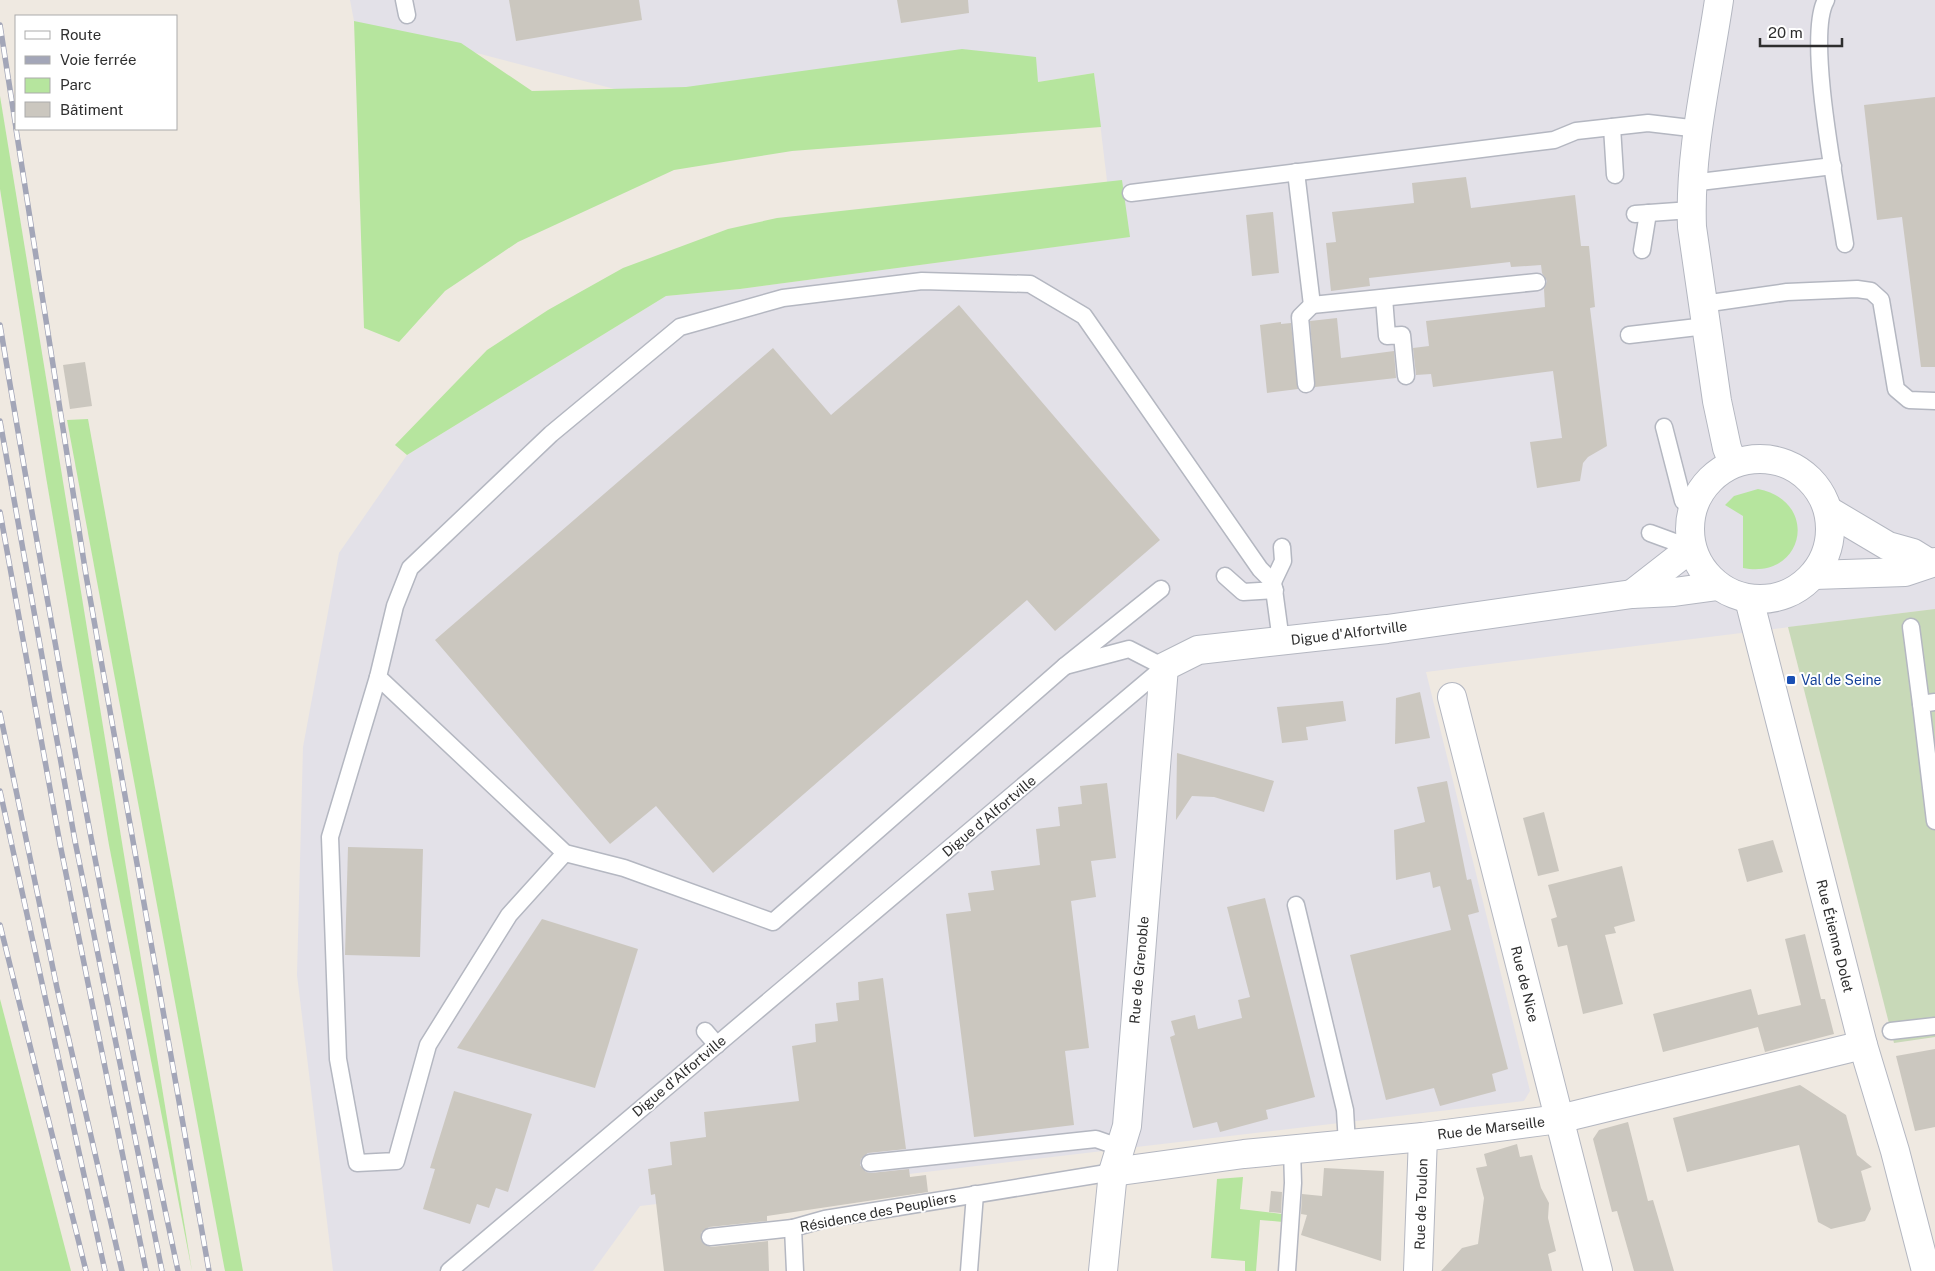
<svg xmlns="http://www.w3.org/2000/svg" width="1935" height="1271" font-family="'Public Sans',sans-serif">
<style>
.industrial{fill:#e3e1e8}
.green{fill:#b6e59e}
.cemetery{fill:#c8d9b8}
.building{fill:#cbc7bf}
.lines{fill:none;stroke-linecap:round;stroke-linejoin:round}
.lane-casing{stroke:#b4b7c1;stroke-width:19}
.street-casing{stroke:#b4b7c1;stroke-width:30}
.secondary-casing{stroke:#b4b7c1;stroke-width:30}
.lane{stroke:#fff;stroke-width:16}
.street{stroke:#fff;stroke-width:28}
.secondary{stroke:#fff;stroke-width:28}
.rail-casing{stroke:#a3a6b8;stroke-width:5.5}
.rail{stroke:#fff;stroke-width:4;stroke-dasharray:11;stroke-linecap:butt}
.transit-dot{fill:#1a4fb4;stroke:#fff;stroke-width:2}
.labels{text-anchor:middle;stroke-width:4;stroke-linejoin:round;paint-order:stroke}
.street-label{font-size:14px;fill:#2e2e2e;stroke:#fff}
.transit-label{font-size:14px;fill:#164399;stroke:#fff;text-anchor:start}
</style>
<rect width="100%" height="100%" fill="#efe9e1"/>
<path class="industrial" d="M 350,0 L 1935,0 L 1935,609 L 1426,672 L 1530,1091 L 1524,1101 L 640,1206 L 593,1271 L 333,1271 L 297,975 L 303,747 L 339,553 L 407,455 L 666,296 L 740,289 L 1114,239 L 1094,73 L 1038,82 L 653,99 L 354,21 Z"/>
<g class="green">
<path d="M 354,21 L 461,43 L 532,91 L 686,87 L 962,49 L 1036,57 L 1038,82 L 1094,73 L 1101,127 L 792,151 L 674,170 L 518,242 L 445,291 L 399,342 L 364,328 Z"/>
<path d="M 0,96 L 192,1271 L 109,845 L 46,477 L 0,189 Z"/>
<path d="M 1122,180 L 1130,237 L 740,289 L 666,296 L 407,455 L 395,445 L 487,350 L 548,310 L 623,268 L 728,229 L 777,218 Z"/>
<path d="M 88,419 L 243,1271 L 225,1271 L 224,1266 L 67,420 Z"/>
<path d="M 1758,489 C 1820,501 1805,580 1743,568 L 1743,516 L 1725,505 L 1734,496 Z"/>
<path d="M 0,999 L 71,1271 L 0,1271 Z"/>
<path d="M 1243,1177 L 1240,1209 L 1282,1214 L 1283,1222 L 1260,1220 L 1256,1271 L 1245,1271 L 1245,1261 L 1211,1258 L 1217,1179 Z"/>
</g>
<path class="cemetery" d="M 1935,609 L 1935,1037 L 1894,1043 L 1788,627 Z"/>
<g class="building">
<path d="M 509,0 L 639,0 L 642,20 L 516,41 Z"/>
<path d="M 897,0 L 968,0 L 969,13 L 901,23 Z"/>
<path d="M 1935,97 L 1935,367 L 1921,367 L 1902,217 L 1877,220 L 1864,105 Z"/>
<path d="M 1466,177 L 1471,208 L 1575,195 L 1581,246 L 1589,246 L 1595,307 L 1590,308 L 1607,446 L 1588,457 L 1583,463 L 1580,481 L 1537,488 L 1530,442 L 1562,438 L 1553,371 L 1433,387 L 1431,374 L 1416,375 L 1413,348 L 1429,346 L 1426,321 L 1545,307 L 1544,289 L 1547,281 L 1542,273 L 1541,265 L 1511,267 L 1510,262 L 1369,278 L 1370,286 L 1331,291 L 1326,243 L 1336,242 L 1332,212 L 1414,203 L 1412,183 Z"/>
<path d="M 1273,212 L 1279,273 L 1252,276 L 1246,215 Z"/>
<path d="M 959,305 L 1160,540 L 1055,631 L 1027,600 L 713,873 L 656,806 L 610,844 L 435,640 L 773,348 L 831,415 Z"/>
<path d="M 1337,318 L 1341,358 L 1394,351 L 1396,378 L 1315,387 L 1310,321 Z"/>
<path d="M 1281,322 L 1281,324 L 1291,323 L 1298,389 L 1267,393 L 1260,325 Z"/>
<path d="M 85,362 L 92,406 L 70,409 L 63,365 Z"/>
<path d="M 1420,692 L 1430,738 L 1395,744 L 1396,698 Z"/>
<path d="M 1343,701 L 1346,721 L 1306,727 L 1308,740 L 1282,743 L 1277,707 Z"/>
<path d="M 1177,753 L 1274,781 L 1264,812 L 1214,797 L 1192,796 L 1176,820 Z"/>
<path d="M 1447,781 L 1467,880 L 1471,879 L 1479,912 L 1468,915 L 1508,1069 L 1492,1074 L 1496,1091 L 1440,1106 L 1434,1088 L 1386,1100 L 1350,955 L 1451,930 L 1440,886 L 1433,888 L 1430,872 L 1396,880 L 1394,830 L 1425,822 L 1417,787 Z"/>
<path d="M 1107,783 L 1116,858 L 1091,861 L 1096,897 L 1071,901 L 1089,1048 L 1065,1051 L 1074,1125 L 974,1137 L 946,914 L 971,911 L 968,893 L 994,890 L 991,871 L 1040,865 L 1036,829 L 1060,826 L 1058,807 L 1082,804 L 1080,786 Z"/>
<path d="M 1544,812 L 1559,871 L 1538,876 L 1523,818 Z"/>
<path d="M 1773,840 L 1783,872 L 1747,882 L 1738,849 Z"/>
<path d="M 348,847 L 423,849 L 420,957 L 345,955 Z"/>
<path d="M 1622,866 L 1635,921 L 1614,927 L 1616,933 L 1605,935 L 1623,1004 L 1583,1014 L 1567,945 L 1558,947 L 1551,919 L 1557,917 L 1548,885 Z"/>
<path d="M 1265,898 L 1315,1097 L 1266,1110 L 1268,1119 L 1220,1132 L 1217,1122 L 1193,1128 L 1170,1037 L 1175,1035 L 1171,1021 L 1195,1015 L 1198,1029 L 1242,1018 L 1238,1000 L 1250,997 L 1227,907 Z"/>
<path d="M 542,919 L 638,949 L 595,1088 L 457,1048 Z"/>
<path d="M 1805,934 L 1821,999 L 1825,999 L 1834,1034 L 1765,1052 L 1758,1027 L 1663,1052 L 1653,1014 L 1751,989 L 1758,1015 L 1801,1005 L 1785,939 Z"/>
<path d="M 883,978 L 906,1149 L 868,1153 L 861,1159 L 860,1165 L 866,1172 L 871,1173 L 909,1169 L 910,1177 L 926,1175 L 928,1192 L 767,1216 L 767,1221 L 709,1227 L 701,1233 L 702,1242 L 711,1247 L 768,1241 L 769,1271 L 664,1271 L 655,1194 L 651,1195 L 648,1169 L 672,1165 L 670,1142 L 706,1137 L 704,1112 L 799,1101 L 792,1046 L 816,1042 L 815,1024 L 838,1021 L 836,1003 L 859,1000 L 858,982 Z"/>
<path d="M 1935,1049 L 1935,1127 L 1915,1131 L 1896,1056 Z"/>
<path d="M 1800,1085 L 1846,1115 L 1857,1155 L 1872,1167 L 1861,1171 L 1871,1209 L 1865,1221 L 1831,1229 L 1818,1222 L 1799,1145 L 1687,1172 L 1673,1118 Z"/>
<path d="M 454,1091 L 532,1114 L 508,1192 L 496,1188 L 489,1208 L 477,1204 L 470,1224 L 423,1209 L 435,1169 L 430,1168 Z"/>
<path d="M 1628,1122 L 1648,1201 L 1653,1200 L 1674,1271 L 1634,1271 L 1617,1211 L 1612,1212 L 1593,1139 L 1599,1130 Z"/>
<path d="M 1517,1144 L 1520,1157 L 1532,1155 L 1541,1188 L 1549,1203 L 1548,1218 L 1556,1251 L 1548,1254 L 1552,1271 L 1441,1271 L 1462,1248 L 1478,1244 L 1484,1198 L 1476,1168 L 1487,1166 L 1484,1154 Z"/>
<path d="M 1324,1168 L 1384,1171 L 1381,1261 L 1301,1235 L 1307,1215 L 1301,1214 L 1302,1194 L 1322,1196 Z"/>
<path d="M 1271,1191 L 1282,1192 L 1281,1213 L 1269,1212 Z"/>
</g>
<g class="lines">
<g class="lane-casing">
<g id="lane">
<path d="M 404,0 L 407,15"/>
<path d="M 1826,0 C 1805,37 1838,195 1845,244"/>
<path d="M 1612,127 L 1615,175"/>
<path d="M 1296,172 L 1312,305 L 1537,282"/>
<path d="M 1691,183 L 1833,166"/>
<path d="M 1131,193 L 1554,140 L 1576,131 L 1648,123 L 1699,129"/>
<path d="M 1635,214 L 1691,210"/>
<path d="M 1642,250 L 1648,213"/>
<path d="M 1384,298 L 1387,336 L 1402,335 L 1406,376"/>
<path d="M 1703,304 L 1787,292 L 1857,289 L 1871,291 L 1881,300 L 1896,389 L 1909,400 L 1935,401"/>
<path d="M 1629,335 L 1706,326"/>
<path d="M 1306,384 L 1300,317 L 1312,305"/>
<path d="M 1664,427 L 1683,501 L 1692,507"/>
<path d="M 1650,533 L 1691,548"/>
<path d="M 1225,576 L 1243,592 L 1275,590"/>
<path d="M 1273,582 L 1283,561 L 1282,547"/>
<path d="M 1911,627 L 1921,704"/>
<path d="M 1065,666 L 773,922 L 624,868 L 565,853 L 378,677 L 395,606 L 410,568 L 551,434 L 680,327 L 783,298 L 922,281 L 1030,284 L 1084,316 L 1260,569 L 1273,582 L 1281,641"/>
<path d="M 378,677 L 330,837 L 338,1059 L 357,1163 L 396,1161 L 428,1045 L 509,915 L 565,853"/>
<path d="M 1935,702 L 1921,704 L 1935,821"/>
<path d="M 1296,905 L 1345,1110 L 1347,1144"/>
<path d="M 705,1031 L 717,1045"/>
<path d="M 1891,1031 L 1935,1026"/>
<path d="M 870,1163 L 1096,1139 L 1119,1147"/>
<path d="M 710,1237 L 793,1228"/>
<path d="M 449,1271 L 1164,667 L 1129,649 L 1065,666 L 1161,589"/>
<path d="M 795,1271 L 793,1228 L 825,1219 L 1113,1172"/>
<path d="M 969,1271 L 975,1194"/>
<path d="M 1287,1271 L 1293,1183 L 1292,1149"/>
</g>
</g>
<g class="street-casing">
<g id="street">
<path d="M 1632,594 L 1691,548"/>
<path d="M 1749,599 L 1863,1045 L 1895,1151 L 1926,1271"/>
<path d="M 1452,697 L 1598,1271"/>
<path d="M 1113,1172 L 1244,1154 L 1423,1137 L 1559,1119 L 1863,1045"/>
<path d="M 1103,1271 L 1113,1172 L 1127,1126 L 1164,667 L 1198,650 L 1387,629 L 1632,594 L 1674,592 L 1718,586"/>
<path d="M 1418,1271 L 1423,1137"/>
</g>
</g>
<g class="secondary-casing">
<g id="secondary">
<path d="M 1719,0 C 1708,75 1689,151 1692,227 L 1717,401 L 1727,448 L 1733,463"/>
<circle cx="1760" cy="529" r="70"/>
<path d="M 1829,511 L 1888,546 L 1913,553 L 1929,563"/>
<path d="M 1814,575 L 1905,572 L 1935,562"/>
</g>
</g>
<use href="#lane" class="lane"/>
<use href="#street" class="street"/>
<use href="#secondary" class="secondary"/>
<g class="rail-casing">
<g id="rail">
<path d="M 0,25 L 16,128"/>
<path d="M 16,129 L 86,575 L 209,1271"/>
<path d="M 0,325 C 53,642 111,957 178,1271"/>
<path d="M 0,421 L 75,841 L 162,1271"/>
<path d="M 0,512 L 60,844 L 146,1271"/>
<path d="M 0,713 L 57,988 L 122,1271"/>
<path d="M 0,791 L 105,1271"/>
<path d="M 0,925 L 86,1271"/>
</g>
</g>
<use href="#rail" class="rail"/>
</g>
<rect class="transit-dot" x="1786" y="675" width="10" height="10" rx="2.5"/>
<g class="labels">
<g class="street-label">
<text transform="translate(1349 633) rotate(-7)" y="5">Digue d'Alfortville</text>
<text transform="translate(989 816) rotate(-40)" y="5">Digue d'Alfortville</text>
<text transform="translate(1835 936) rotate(76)" y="5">Rue Étienne Dolet</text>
<text transform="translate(1139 970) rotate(-85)" y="5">Rue de Grenoble</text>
<text transform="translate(1525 984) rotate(76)" y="5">Rue de Nice</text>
<text transform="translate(679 1076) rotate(-40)" y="5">Digue d'Alfortville</text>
<text transform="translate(1491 1128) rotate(-7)" y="5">Rue de Marseille</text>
<text transform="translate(1421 1204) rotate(-88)" y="5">Rue de Toulon</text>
<text transform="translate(878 1212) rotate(-11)" y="5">Résidence des Peupliers</text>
</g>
<g class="transit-label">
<text x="1801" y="685">Val de Seine</text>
</g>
</g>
<rect x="15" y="15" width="162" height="115" fill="#ffffff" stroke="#ababab"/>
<rect x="25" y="31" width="25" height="8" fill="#ffffff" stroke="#ababab"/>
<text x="60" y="40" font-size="15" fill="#2e2e2e">Route</text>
<rect x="25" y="56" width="25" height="8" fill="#a3a6b8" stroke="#ababab"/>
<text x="60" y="65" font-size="15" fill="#2e2e2e">Voie ferrée</text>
<rect x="25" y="78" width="25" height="15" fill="#b6e59e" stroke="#ababab"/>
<text x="60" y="90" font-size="15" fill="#2e2e2e">Parc</text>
<rect x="25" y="102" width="25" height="15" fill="#cbc7bf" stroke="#ababab"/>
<text x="60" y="115" font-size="15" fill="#2e2e2e">Bâtiment</text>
<path d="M1760 38v8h82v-8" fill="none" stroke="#2e2e2e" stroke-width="2.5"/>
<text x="1768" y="38" font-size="15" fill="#2e2e2e" stroke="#ffffff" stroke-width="4" paint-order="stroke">20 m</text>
</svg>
